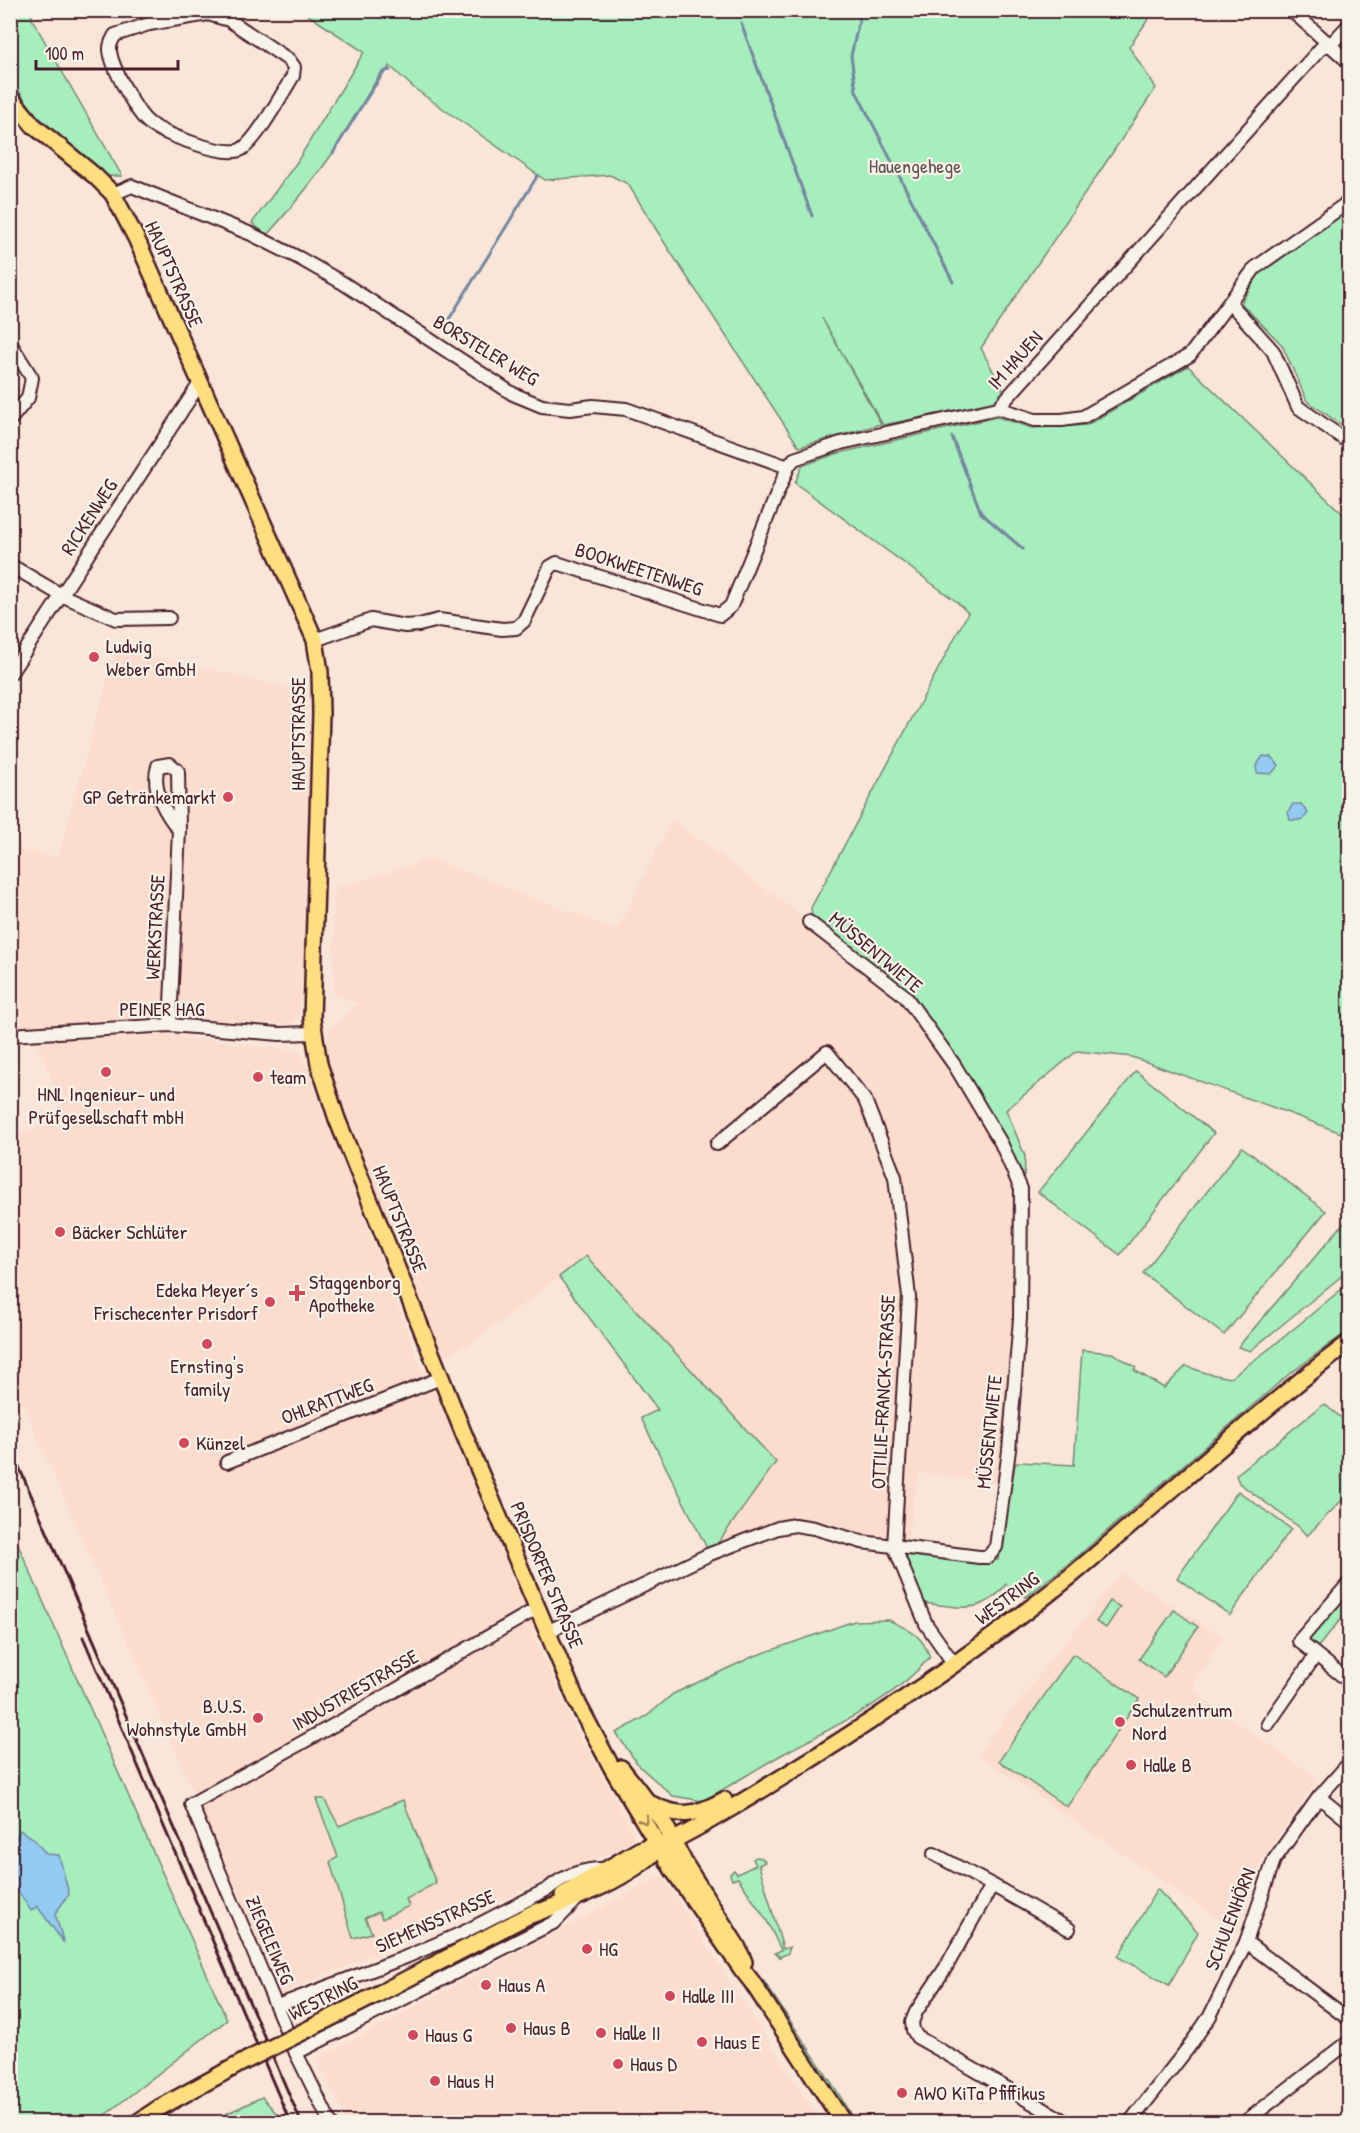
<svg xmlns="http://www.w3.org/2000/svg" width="1360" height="2133" font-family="'Patrick Hand',sans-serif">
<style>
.built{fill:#fbdccd}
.green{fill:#a6eebb;stroke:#788673;stroke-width:1.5}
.water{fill:#93caf1;stroke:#7686a2;stroke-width:1.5}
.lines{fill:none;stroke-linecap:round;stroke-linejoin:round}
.stream{stroke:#7686a2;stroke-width:3}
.minor-casing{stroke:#4a1f2b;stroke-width:16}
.major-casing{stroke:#4a1f2b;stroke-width:20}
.minor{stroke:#f7f3e8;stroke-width:12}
.major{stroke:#fddf80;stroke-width:15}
.rail{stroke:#4a1f2b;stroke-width:3}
.major-bridge-casing{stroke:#4a1f2b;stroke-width:20;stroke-linecap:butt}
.major-bridge{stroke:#fddf80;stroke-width:15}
.oneway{stroke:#a47f56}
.poi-dot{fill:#d1495b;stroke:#f7f3e8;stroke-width:2}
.labels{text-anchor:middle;stroke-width:4.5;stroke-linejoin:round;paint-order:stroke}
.park-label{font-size:20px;fill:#61534f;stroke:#f7f3e8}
.street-label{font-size:20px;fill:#4a1f2b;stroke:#f7f3e8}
.poi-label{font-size:20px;fill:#4a1f2b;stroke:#f7f3e8;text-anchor:start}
</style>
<rect width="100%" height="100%" fill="#f9e6d8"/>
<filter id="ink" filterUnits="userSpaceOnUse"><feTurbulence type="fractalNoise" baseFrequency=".0167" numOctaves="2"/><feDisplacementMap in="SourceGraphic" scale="12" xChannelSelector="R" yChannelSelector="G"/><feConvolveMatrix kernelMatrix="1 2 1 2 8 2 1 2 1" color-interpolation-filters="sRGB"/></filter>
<g filter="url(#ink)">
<g class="built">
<path d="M 116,647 L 307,692 L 309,898 L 299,1017 L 289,1024 L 185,1019 L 11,1027 L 10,848 L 58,857 Z"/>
<path d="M 672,820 L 798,913 L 802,925 L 898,995 L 950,1067 L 996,1144 L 1016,1188 L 1015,1301 L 997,1483 L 919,1473 L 906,1547 L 802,1528 L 753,1537 L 710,1554 L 776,1462 L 586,1256 L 476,1340 L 439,1359 L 326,1062 L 329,1030 L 358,1004 L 333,994 L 335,888 L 432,859 L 617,930 Z"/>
<path d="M 169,1035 L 301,1052 L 429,1388 L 435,1387 L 538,1627 L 531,1630 L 577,1733 L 634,1833 L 631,1844 L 282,1994 L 11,1377 L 10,1139 L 66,1116 L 36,1040 Z"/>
<path d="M 1121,1573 L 1222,1637 L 1191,1690 L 1318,1779 L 1262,1859 L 1237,1932 L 977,1754 Z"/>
<path d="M 661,1876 L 821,2122 L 348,2122 L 317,2059 Z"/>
</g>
<g class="green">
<path d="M 10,11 L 31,11 L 32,19 L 122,176 L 108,176 L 36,115 L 11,80 Z"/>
<path d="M 302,11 L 1154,11 L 1129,47 L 1156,88 L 981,348 L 1004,392 L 996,402 L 883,425 L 822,318 L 881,424 L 799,447 L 664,242 L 628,184 L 610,175 L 545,180 L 415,89 L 390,66 C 369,92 353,123 334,151 C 314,181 291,208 267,235 L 252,223 L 297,162 L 364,52 Z"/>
<path d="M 1349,210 L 1349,430 L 1307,401 L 1282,345 L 1241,303 L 1261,270 Z"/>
<path d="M 1188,366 L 1349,520 L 1349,1136 L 1286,1112 L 1132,1057 L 1077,1051 L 1006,1110 L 1025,1156 L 1024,1189 L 908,994 L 812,918 L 811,908 L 968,613 L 957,602 L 795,483 L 802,466 L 835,454 L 997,417 L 1032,428 L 1087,425 Z"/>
<path d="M 1136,1071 L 1214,1133 L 1120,1255 L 1038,1192 Z"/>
<path d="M 1242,1147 L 1326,1211 L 1224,1335 L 1143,1273 Z"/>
<path d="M 1349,1217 L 1349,1270 L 1250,1351 L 1238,1347 Z"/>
<path d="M 586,1256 L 776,1462 L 710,1554 L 641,1418 L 658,1410 L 559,1277 Z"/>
<path d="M 1349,1283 L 1349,1330 L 1288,1375 L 1078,1556 L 1026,1597 L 1006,1584 C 982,1617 957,1606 921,1603 L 902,1554 L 978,1561 L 998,1560 L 1015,1464 L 1020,1462 L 1074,1465 L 1082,1350 L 1112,1353 L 1136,1367 L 1134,1370 L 1164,1388 L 1186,1366 L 1206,1373 L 1230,1378 L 1273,1346 Z"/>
<path d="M 1324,1404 L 1349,1424 L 1346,1432 L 1349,1436 L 1349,1493 L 1307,1536 L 1299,1527 L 1239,1483 L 1236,1475 Z"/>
<path d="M 1238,1491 L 1291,1529 L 1230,1615 L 1177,1578 Z"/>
<path d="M 10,1526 L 227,2020 L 96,2122 L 11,2122 Z"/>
<path d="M 1350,1591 L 1349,1609 L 1317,1648 L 1332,1661 L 1308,1644 L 1308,1639 Z"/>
<path d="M 1110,1601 L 1120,1607 L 1106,1628 L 1096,1622 Z"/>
<path d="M 1174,1610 L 1198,1627 L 1164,1677 L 1139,1659 Z"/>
<path d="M 889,1620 C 910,1631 921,1633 930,1657 C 892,1702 834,1726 783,1754 C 756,1769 730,1786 703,1801 L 673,1796 L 639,1766 L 616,1733 L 647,1716 L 673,1694 L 752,1657 L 854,1621 Z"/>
<path d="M 1073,1654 L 1139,1699 L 1067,1807 L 999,1761 Z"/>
<path d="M 316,1799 L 324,1799 L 339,1826 L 403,1800 L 436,1883 L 406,1899 L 409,1906 L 382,1919 L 379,1912 L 365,1918 L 372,1933 L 353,1938 L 330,1862 L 338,1857 Z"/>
<path d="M 756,1857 L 762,1858 L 765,1862 L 759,1865 L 783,1949 L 790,1947 L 788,1953 L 780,1957 L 775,1953 L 781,1950 L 767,1921 L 738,1878 L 732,1880 L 730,1874 L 734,1870 L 737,1874 L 756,1865 L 753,1859 Z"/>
<path d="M 1157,1889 L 1198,1932 L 1169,1985 L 1118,1957 Z"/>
<path d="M 763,1980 L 837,2091 L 855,2122 L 848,2122 L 760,1983 Z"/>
<path d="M 262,2097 L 284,2122 L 209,2122 L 211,2121 Z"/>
</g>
<g class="water">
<path d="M 1263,756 L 1271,757 L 1279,765 L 1271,774 L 1257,773 L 1256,766 Z"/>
<path d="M 1293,804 L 1301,804 L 1308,813 C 1304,820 1299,821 1290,820 L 1288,812 Z"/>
<path d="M 20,1830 L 33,1838 L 46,1854 L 59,1855 L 69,1894 L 55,1914 L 64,1943 L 37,1906 L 31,1911 L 11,1880 L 11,1848 Z"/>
</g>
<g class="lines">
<g class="stream">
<path d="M 863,10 L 860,16 L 851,56 L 856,91 L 953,282"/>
<path d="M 741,23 L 812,216"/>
<path d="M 333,153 L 379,77 L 383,72 L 390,70"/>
<path d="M 443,329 L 538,175"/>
<path d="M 952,437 L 981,513 L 1023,549"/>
</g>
<g class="minor-casing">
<g id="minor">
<path d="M 1291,10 L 1350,63"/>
<path d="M 208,14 L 229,20 L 289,60 L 294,67 L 293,76 C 283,92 255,144 240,150 C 224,157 163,134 149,123 C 137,114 109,63 110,48 C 110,43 113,39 115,35 L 149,24 Z"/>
<path d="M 1350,24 L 1330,45 L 1322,47 L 998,408 L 1035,420 L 1062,420 L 1083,417 L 1190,355 L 1255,268 L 1350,201"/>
<path d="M 113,194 L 132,186 L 251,234 L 299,258 L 343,283 L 513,394 L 542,406 L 570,409 L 593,406 L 626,409 L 788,467 L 794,459 L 841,443 L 998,408"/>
<path d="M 1230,303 L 1273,351 L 1298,407 L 1350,443"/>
<path d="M 10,343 L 32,378 L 28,398 L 10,420"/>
<path d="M 10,565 L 61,595 L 116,619 L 169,618"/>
<path d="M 315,640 L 371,620 L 405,626 L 419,625 L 439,620 L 502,629 L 516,628 L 524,621 L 550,567 L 557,563 L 720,615 L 731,606 L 788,467"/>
<path d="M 10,674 L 200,383"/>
<path d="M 170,1025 L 179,830 L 178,771 L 170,764 L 158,766 C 151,789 165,813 179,830"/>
<path d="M 10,1035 L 170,1025 L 280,1034 L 313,1033"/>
<path d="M 717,1144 L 827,1052 L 865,1100 L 895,1177 L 909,1297 L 894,1546 L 926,1624 L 954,1664"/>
<path d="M 227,1462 L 441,1378"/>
<path d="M 1350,1582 L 1299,1641 L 1350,1682"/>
<path d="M 549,1631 L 710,1554 L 778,1528 L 795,1525 L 814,1528 L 862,1542 L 979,1557 L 988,1557 L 996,1547 L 1009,1450 L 1020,1319 L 1021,1189 L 1001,1143 L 955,1066 L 905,996 L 809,922"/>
<path d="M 1268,1724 L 1316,1655"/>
<path d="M 1319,1797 L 1350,1822"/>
<path d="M 934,1854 L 992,1885 L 946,1967 L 916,2012 L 912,2022 L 913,2030 L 917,2037 L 1066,2122"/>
<path d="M 992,1885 L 1069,1929"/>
<path d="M 1246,1942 L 1350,2020"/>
<path d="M 277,2006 L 406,1957 L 462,1933 L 548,1889 C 564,1875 586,1868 606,1869"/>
<path d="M 296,2053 L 555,1922 L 577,1899"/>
<path d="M 330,2122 L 296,2053 L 191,1804 L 361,1710 L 538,1608"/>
<path d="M 1130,2122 L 1188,2048 L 1210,2016 L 1246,1942 L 1274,1860 L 1319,1797 L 1350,1762"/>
<path d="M 1245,2122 L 1350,2041"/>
</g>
</g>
<g class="major-casing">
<g id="major">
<path d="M 10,97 L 33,125 L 95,176 L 113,194 L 136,238 L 315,640 L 320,672 L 321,713 L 312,1019 L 319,1064 L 337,1119 L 463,1432 L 578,1704 L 612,1768 L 673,1870 L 741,1968 L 752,1982 L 843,2122"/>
<path d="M 621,1768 L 664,1823 L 685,1864 L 737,1946 L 744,1962"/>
<path d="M 651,1804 C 680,1819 697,1815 724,1800"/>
<path d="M 563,1895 L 639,1850 L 649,1846 L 660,1847"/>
<path d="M 528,1916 C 571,1900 629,1880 660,1847 C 713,1821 763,1789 813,1758 C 902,1702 990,1642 1072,1575 C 1165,1498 1253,1415 1350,1342"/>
<path d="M 380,1993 L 537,1911"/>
<path d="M 138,2122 L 159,2108 L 247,2060"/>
</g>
</g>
<use href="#minor" class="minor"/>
<use href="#major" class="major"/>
<g class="rail">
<path d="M 10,1446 L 301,2122"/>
<path d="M 83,1637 L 290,2122"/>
</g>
<g class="major-bridge-casing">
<path id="major-bridge" d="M 247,2060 L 380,1993"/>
</g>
<use href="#major-bridge" class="major-bridge"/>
</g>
<defs><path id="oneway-chevron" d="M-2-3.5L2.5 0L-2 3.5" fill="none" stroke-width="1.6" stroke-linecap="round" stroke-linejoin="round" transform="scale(1.5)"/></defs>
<use class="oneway" href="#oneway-chevron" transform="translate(644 1820) rotate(58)"/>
</g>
<g class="poi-dot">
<circle cx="94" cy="657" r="6"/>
<circle cx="228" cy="797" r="6"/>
<circle cx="106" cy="1072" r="6"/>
<circle cx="258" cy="1077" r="6"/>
<circle cx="60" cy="1232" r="6"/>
<path d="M294 1284h6v6h6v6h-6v6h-6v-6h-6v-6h6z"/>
<circle cx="270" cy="1302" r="6"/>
<circle cx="207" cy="1344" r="6"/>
<circle cx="184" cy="1443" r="6"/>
<circle cx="258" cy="1718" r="6"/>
<circle cx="1120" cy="1722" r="6"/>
<circle cx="1131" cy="1765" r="6"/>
<circle cx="587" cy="1949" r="6"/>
<circle cx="486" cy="1985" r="6"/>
<circle cx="670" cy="1996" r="6"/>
<circle cx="511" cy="2028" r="6"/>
<circle cx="601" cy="2033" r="6"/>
<circle cx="413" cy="2035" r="6"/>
<circle cx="702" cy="2042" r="6"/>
<circle cx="618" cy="2064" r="6"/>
<circle cx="435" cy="2081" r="6"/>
<circle cx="902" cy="2093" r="6"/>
</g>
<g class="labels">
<g class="park-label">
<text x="915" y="173">Hauengehege</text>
</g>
<g class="street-label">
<text transform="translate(174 274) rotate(66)" y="7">HAUPTSTRASSE</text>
<text transform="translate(486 350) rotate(31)" y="7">BORSTELER WEG</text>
<text transform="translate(1015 360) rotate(-48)" y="7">IM HAUEN</text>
<text transform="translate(89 517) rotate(-57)" y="7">RICKENWEG</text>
<text transform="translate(639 569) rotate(18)" y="7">BOOKWEETENWEG</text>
<text transform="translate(298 734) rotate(-90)" y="7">HAUPTSTRASSE</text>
<text transform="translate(155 927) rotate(-87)" y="7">WERKSTRASSE</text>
<text transform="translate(876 952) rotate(40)" y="7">MÜSSENTWIETE</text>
<text x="162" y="1016">PEINER HAG</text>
<text transform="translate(400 1219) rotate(68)" y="7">HAUPTSTRASSE</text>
<text transform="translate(883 1392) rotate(-87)" y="7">OTTILIE-FRANCK-STRASSE</text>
<text transform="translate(327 1401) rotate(-21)" y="7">OHLRATTWEG</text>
<text transform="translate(989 1432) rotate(-84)" y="7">MÜSSENTWIETE</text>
<text transform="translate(547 1575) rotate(67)" y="7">PRISDORFER STRASSE</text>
<text transform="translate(1007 1598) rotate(-37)" y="7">WESTRING</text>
<text transform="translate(355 1690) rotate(-30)" y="7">INDUSTRIESTRASSE</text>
<text transform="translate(1230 1919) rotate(-69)" y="7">SCHULENHÖRN</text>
<text transform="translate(435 1921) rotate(-24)" y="7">SIEMENSSTRASSE</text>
<text transform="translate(270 1940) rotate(67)" y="7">ZIEGELEIWEG</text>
<text transform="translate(323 1998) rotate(-27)" y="7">WESTRING</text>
</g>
<g class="poi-label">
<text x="106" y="653">Ludwig<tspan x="106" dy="23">Weber GmbH</tspan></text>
<text x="216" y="804" text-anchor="end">GP Getränkemarkt</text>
<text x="270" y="1084">team</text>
<text x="106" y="1101" text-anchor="middle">HNL Ingenieur- und<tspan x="106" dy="23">Prüfgesellschaft mbH</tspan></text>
<text x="72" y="1239">Bäcker Schlüter</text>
<text x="309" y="1289">Staggenborg<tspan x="309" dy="23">Apotheke</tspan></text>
<text x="258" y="1297" text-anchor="end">Edeka Meyer´s<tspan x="258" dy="23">Frischecenter Prisdorf</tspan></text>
<text x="207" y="1373" text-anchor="middle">Ernsting's<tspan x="207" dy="23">family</tspan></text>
<text x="196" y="1450">Künzel</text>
<text x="246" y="1713" text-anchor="end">B.U.S.<tspan x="246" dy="23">Wohnstyle GmbH</tspan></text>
<text x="1132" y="1717">Schulzentrum<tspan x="1132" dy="23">Nord</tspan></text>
<text x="1143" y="1772">Halle B</text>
<text x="599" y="1956">HG</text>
<text x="498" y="1992">Haus A</text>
<text x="682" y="2003">Halle III</text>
<text x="523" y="2035">Haus B</text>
<text x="613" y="2040">Halle II</text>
<text x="425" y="2042">Haus G</text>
<text x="714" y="2049">Haus E</text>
<text x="630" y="2071">Haus D</text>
<text x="447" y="2088">Haus H</text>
<text x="914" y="2100">AWO KiTa Pfiffikus</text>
</g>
</g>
<rect width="1360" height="2133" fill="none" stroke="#f7f3e8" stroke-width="36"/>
<rect x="18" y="18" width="1324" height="2097" fill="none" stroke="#4a1f2b" stroke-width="2" filter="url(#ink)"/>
<path d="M36 60v9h142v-9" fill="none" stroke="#4a1f2b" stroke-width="3"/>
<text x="45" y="60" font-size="18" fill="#4a1f2b" stroke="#f7f3e8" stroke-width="4.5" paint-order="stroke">100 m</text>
</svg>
